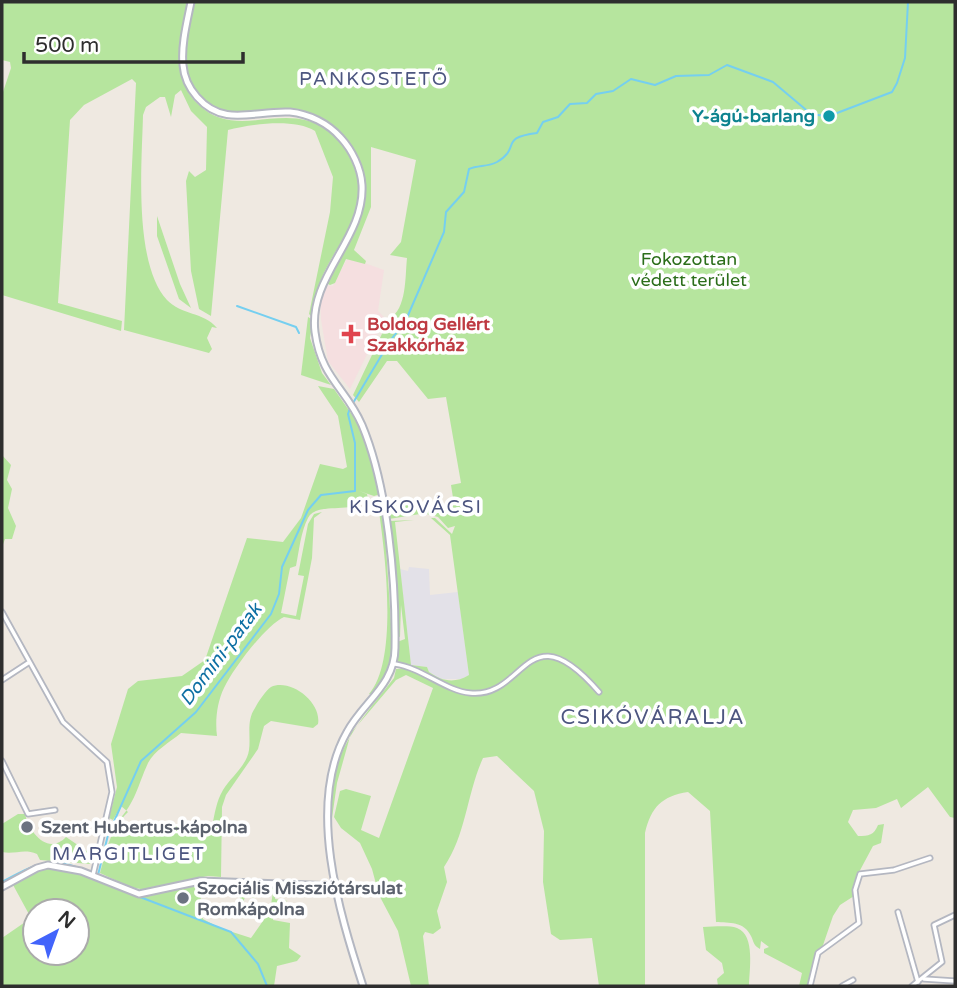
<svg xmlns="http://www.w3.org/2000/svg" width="957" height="988" font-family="'Varela Round',sans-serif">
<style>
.industrial{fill:#e3e1e8}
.medical{fill:#f5dfe0}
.green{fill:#b6e59e;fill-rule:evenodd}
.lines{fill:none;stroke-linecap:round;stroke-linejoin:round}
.stream{stroke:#75cff0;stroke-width:2}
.street-casing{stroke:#b4b7c1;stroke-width:7}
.secondary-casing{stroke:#b4b7c1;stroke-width:9}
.street{stroke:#fff;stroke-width:3.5}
.secondary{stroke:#fff;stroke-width:5}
.culture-dot{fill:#0f9aa8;stroke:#fff;stroke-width:2.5}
.health-dot{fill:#e0444e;stroke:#fff;stroke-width:2.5}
.worship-dot{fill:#6b7280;stroke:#fff;stroke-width:2.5}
.labels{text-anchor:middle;stroke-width:7;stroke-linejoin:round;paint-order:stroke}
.culture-label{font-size:18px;font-weight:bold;fill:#0d838f;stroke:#fff;text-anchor:end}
.park-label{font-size:18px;fill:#2c6e1b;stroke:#fff}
.health-label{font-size:18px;font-weight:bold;fill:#be3a42;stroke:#fff;text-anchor:start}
.worship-label{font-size:18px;font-weight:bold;fill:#5b616d;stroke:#fff;text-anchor:start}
.neighbourhood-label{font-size:19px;letter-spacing:2px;fill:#4d5680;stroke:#fff}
.water-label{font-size:19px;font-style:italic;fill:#0d6fa3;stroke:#fff}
.quarter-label{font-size:21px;letter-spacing:2px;fill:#4d5680;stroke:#fff}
</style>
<rect width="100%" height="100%" fill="#efe9e1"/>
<path class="industrial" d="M 409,567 L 429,569 L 430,595 L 458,592 L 469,675 L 462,679 L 440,679 L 429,672 L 427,667 L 411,665 L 400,569 L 408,571 Z"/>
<path class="medical" d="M 348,257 L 384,270 L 378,311 L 385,318 L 350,389 L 328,361 L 321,320 L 320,296 L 324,285 L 333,286 Z"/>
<g class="green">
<path d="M 2,2 L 955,2 L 955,818 L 950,817 L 928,787 L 901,808 L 897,799 L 876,808 L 853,810 L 848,822 L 858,836 C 869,836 874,835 878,825 L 884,824 L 881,843 L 873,846 L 858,874 L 854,896 L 840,905 L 833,916 L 809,986 L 799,986 L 802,973 L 764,953 L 764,949 L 769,947 L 761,941 L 760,949 C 753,945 754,942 751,936 C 744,921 729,923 716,922 L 710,811 L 688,792 C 662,796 651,807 645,833 L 645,986 L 599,986 L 592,938 L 560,940 L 551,934 L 543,882 L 544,831 L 534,791 L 497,756 L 483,758 C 467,793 466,835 444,867 L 447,882 L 437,911 L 441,928 L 433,934 L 425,932 L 423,936 L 429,986 L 411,986 L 398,931 L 379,895 L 372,869 L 360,843 L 341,828 L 334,817 L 340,791 L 346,789 L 371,796 L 361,830 L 379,838 L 433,688 L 406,675 L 396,680 L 351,733 L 337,783 L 331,825 C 327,817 329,803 330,793 C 339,741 363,718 394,678 L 396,669 L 411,668 L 397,662 L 397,642 L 405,639 L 401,605 L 400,637 L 397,636 L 390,521 L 414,520 L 395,522 L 411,665 L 427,667 L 429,672 C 442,681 454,684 469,675 L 450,535 L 431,518 L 435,518 L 452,534 L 455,526 L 448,528 L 438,517 L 423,513 C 433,511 443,503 454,504 L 451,485 L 461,483 L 446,397 L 428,399 L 397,361 L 387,361 L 359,402 L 353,395 L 389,319 C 407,309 405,277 407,258 L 390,255 L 401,242 L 416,160 L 371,147 L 371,207 L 354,250 L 366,261 L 365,264 L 346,259 L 335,283 L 330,285 L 326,283 C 336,252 362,229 364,195 C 365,177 357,165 348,151 C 337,135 323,120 303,116 C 282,112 264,117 244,117 C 208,118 186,88 185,55 L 181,57 C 181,76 184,91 199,105 C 238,142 286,98 330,132 C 341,141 349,154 354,167 C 371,210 340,238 323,275 C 317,288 314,302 312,317 L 309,314 L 330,212 L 333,177 L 315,131 C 295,118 250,124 228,130 L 211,316 L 199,309 L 191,271 L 186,181 L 189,171 L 195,177 L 206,170 L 207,127 L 191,111 L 181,90 L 175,95 L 171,117 L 165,97 L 160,97 L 146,107 L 143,115 C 142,162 133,263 167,300 C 181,315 204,312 217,328 L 212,327 L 207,338 L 212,349 L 209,353 L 124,330 L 136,83 L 132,79 L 84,105 L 70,120 L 58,303 L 122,321 L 121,331 L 2,295 L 2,95 L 11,68 L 10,62 L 2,60 Z"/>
<path d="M 157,216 L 180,284 L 191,308 L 179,299 L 157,236 Z"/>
<path d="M 308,317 L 313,320 L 310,338 L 322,373 L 331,385 L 301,375 Z"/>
<path d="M 318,386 L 334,389 L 360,426 L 381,494 L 374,496 L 359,491 L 367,494 L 368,499 C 354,515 316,501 308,518 C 301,531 299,551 296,566 L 290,568 L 281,613 L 296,616 L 304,576 L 298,575 L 308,524 L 314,514 L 322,512 L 314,518 L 312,558 L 300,620 L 284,617 C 265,626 233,669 224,688 C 217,702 215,721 217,736 L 181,733 C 170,742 154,751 148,763 C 137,787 136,802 117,822 L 212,826 C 215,813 216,802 223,790 C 231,777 247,765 249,750 C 251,736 246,721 255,708 C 258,702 266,690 271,687 C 290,678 322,702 318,724 L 313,728 L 271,721 L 264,726 L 258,749 L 226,795 L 222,807 L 221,877 L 208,876 L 152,887 L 151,891 L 130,887 L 100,873 C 107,849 110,829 128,812 L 121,806 L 113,820 L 109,818 L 117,787 L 111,744 L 128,689 L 138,681 L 182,676 L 205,660 L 247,538 L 283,542 L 301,518 L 320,464 L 343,469 L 347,467 L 338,416 Z"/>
<path d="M 2,455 L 11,465 L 7,480 L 12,489 L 8,508 L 16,526 L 12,539 L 5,539 L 2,547 Z"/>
<path d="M 377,498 L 383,501 L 393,655 L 392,667 L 373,695 L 369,694 C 400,659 384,544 377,498 Z"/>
<path d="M 410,501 L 417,502 L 420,514 L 389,519 L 387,505 Z"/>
<path d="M 18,814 L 25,814 C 29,832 48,856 66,837 L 94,856 L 90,864 L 40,860 L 37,854 C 23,848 15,855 2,852 L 2,824 Z"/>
<path d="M 45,867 L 75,870 L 131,895 L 200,883 L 204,892 L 199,902 L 203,919 L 220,928 L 251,938 L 270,911 L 273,892 L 259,890 L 254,898 L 246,894 L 243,903 L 239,897 L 240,893 L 252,890 L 239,886 L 286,889 L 286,892 L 276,892 L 275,899 L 288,901 L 275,903 L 273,920 L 290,923 L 289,948 L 301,956 L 297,961 L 277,966 L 274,986 L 2,986 L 2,938 L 31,918 L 12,883 ZM 35,911 L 77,911 L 77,953 L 35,953 Z"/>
<path d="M 703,927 C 713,927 728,925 737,928 C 756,935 749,972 749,986 L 718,986 L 717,979 L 724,973 L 722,963 L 706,950 Z"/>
</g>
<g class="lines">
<g class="stream">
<path d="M 237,306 L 296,327 L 299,333"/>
<path d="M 353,403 L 390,341 L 406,320 L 444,232 L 446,212 L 464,192 L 469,169 C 478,165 488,167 497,162 C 522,147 498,138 537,133 L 543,122 L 558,117 L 570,104 L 587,103 L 596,94 L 613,91 L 631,79 L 655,85 L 676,76 L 709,75 L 727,65 L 773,82 L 811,114 L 825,116 L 837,113 L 892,92 L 897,83 L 905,58 L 908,2"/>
<path d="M 98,875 L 108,835 L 141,761 L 196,712 L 271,614 L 279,594 L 282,567 L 308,510 L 321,495 L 355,491 L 355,443 L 348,414 L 350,408"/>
<path d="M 2,882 C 45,859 52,856 98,875"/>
<path d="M 127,892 L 231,932 L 258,964 L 267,986"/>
</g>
<g class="street-casing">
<g id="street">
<path d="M 2,612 L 63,722 L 107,762 L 112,792 L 93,875"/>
<path d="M 395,664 C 422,668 446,691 470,693 C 526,699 526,608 599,692"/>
<path d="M 2,680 L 28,663"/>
<path d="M 2,761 L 28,814 L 55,810"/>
<path d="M 898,912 L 918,982"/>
<path d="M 924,979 L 955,981"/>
<path d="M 810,986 L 818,953 L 859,923 L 855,890 L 860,874 L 894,870 L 930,858"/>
<path d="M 842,986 L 853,980"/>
<path d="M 912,986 L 942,962 L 934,925 L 955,915"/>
</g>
</g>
<g class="secondary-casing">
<g id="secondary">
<path d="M 191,2 C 187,22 181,45 183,65 C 184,77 189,88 197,97 C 224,128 255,110 290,112 C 309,114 328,123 341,138 C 352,150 361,168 362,185 C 365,239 308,276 315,332 C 321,378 346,388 362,425 C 388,487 396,581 395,648 C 395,685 363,702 347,732 C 306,804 339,912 363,986"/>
<path d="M 2,887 L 37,868 L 48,865 L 81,871 L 139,894 L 200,881 L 337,886"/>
</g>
</g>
<use href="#street" class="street"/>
<use href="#secondary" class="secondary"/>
</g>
<circle class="culture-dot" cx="829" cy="116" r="7"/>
<path class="health-dot" d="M347.5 323.5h7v7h7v7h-7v7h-7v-7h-7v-7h7z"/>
<g class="worship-dot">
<circle cx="27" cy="827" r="7"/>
<circle cx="183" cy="898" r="7"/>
</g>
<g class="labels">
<g class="culture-label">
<text x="815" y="122">Y-ágú-barlang</text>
</g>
<g class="park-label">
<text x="689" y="265">Fokozottan<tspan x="689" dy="21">védett terület</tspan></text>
</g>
<g class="health-label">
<text x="367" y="330">Boldog Gellért<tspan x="367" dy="21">Szakkórház</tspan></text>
</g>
<g class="worship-label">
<text x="41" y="833">Szent Hubertus-kápolna</text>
<text x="197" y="894">Szociális Missziótársulat<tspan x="197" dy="21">Romkápolna</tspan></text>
</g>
<g class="neighbourhood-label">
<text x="374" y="85">PANKOSTETŐ</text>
<text x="416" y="513">KISKOVÁCSI</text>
<text x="129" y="860">MARGITLIGET</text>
</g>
<g class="water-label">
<text transform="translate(220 654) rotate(-53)" y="7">Domini-patak</text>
</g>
<g class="quarter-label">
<text x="653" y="724">CSIKÓVÁRALJA</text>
</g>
</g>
<rect width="957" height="988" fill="none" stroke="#2e2e2e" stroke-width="7"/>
<g transform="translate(56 932) rotate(41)"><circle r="33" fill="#ffffff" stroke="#ababab" stroke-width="2"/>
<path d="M0-5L12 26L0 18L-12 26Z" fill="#4264fb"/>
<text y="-10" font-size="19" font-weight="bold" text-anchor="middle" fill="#2e2e2e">N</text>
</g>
<path d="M24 52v10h219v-10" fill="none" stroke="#2e2e2e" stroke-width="3.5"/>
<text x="35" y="52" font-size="21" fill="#2e2e2e" stroke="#ffffff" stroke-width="5" paint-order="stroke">500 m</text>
</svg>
